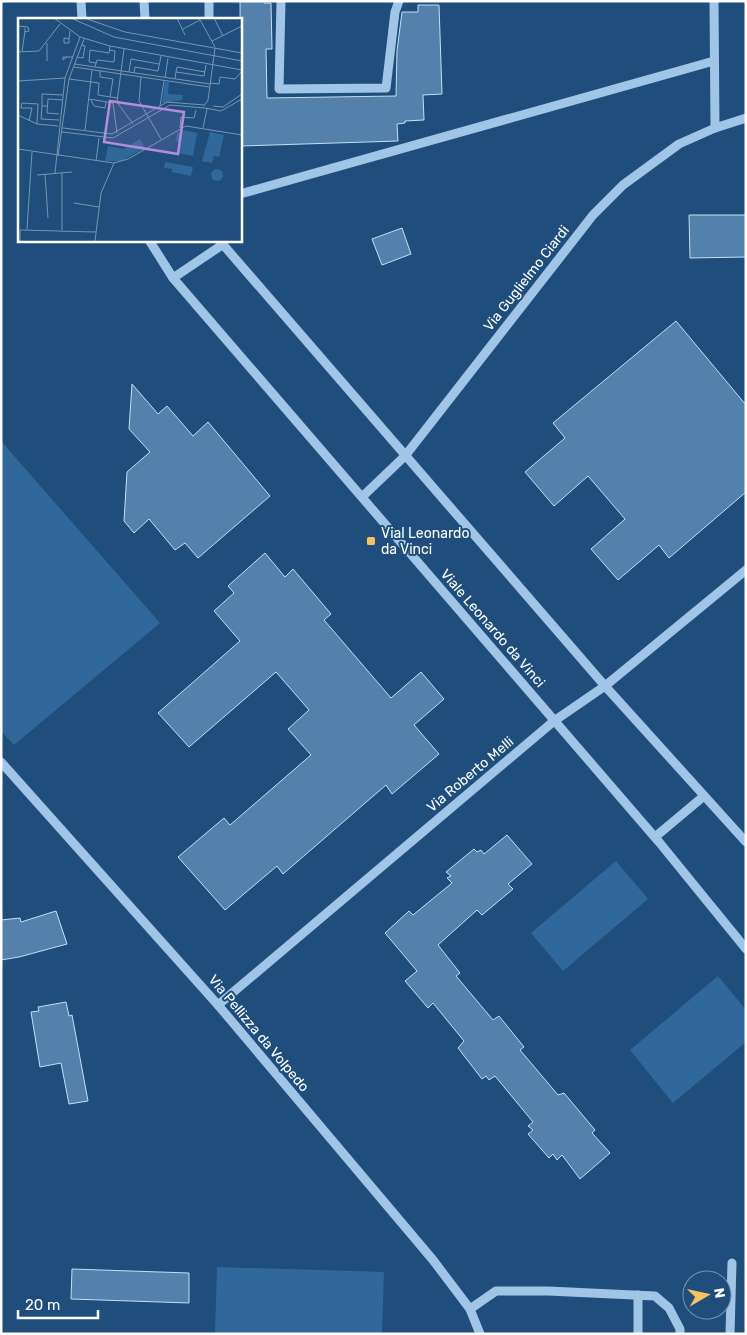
<svg xmlns="http://www.w3.org/2000/svg" width="747" height="1335" font-family="Rubik,sans-serif">
<style>
.green{fill:#31689b}
.building{fill:#5481ac;stroke:#c5def5}
.lines{fill:none;stroke-linecap:round;stroke-linejoin:round}
.minor{stroke:#a1c5e7;stroke-width:9}
.poi-dot{fill:#f5c161;stroke:#1f4e7c;stroke-width:2}
.labels{text-anchor:middle;stroke-width:4;stroke-linejoin:round;paint-order:stroke}
.street-label{font-size:14px;fill:#fff;stroke:#1f4e7c}
.poi-label{font-size:14px;fill:#fff;stroke:#1f4e7c;text-anchor:start}
.inset-road{fill:none;stroke:#7995b0;stroke-width:1}
.view{fill:#b68bdc;fill-opacity:0.15;stroke:#b68bdc;stroke-width:2.5}
.inset-edge{fill:none;stroke:#fff;stroke-width:2.5}
</style>
<rect width="100%" height="100%" fill="#1f4e7c"/>
<g class="green">
<path d="M 1,441 L 160,623 L 14,745 L 1,731 Z"/>
<path d="M 616,861 L 648,899 L 563,971 L 531,933 Z"/>
<path d="M 718,976 L 746,1010 L 746,1042 L 673,1103 L 630,1050 Z"/>
<path d="M 217,1267 L 384,1272 L 382,1334 L 215,1334 Z"/>
</g>
<g class="building">
<path d="M 240,1 L 264,1 L 264,3 L 271,3 L 272,49 L 266,49 L 267,98 L 396,96 L 397,51 L 402,12 L 418,12 L 418,5 L 439,5 L 442,94 L 423,95 L 424,120 L 405,121 L 405,123 L 397,124 L 398,141 L 241,146 Z"/>
<path d="M 689,215 L 746,215 L 746,257 L 690,258 Z"/>
<path d="M 402,228 L 411,254 L 382,265 L 372,239 Z"/>
<path d="M 676,321 L 746,405 L 746,492 L 669,558 L 659,545 L 618,580 L 591,549 L 625,519 L 588,476 L 554,506 L 525,472 L 565,438 L 553,423 Z"/>
<path d="M 132,384 L 158,414 L 167,406 L 193,436 L 208,422 L 270,496 L 198,558 L 185,543 L 175,550 L 149,519 L 134,533 L 124,521 L 127,472 L 150,452 L 129,429 Z"/>
<path d="M 265,553 L 285,577 L 293,569 L 331,614 L 324,620 L 391,698 L 421,672 L 444,699 L 414,725 L 439,754 L 392,794 L 386,785 L 283,874 L 277,866 L 225,910 L 178,857 L 224,818 L 230,825 L 311,755 L 288,729 L 309,710 L 276,672 L 189,747 L 158,713 L 240,641 L 214,611 L 234,593 L 228,586 Z"/>
<path d="M 507,835 L 532,864 L 508,884 L 513,889 L 482,915 L 477,910 L 438,945 L 460,973 L 456,976 L 493,1020 L 499,1016 L 524,1047 L 520,1050 L 558,1095 L 564,1093 L 595,1130 L 592,1133 L 610,1153 L 580,1179 L 562,1155 L 557,1160 L 553,1154 L 549,1158 L 528,1134 L 533,1130 L 528,1126 L 533,1122 L 495,1076 L 489,1080 L 486,1076 L 482,1079 L 458,1048 L 464,1041 L 433,1003 L 428,1008 L 405,981 L 417,971 L 385,933 L 409,911 L 413,915 L 452,883 L 447,878 L 451,876 L 446,872 L 474,849 L 477,852 L 481,850 L 484,854 Z"/>
<path d="M 56,911 L 67,944 L 19,957 L 1,960 L 1,920 L 20,918 L 21,922 Z"/>
<path d="M 66,1002 L 69,1016 L 72,1015 L 88,1101 L 69,1104 L 61,1063 L 40,1067 L 31,1012 L 39,1011 L 38,1007 Z"/>
<path d="M 72,1269 L 189,1273 L 189,1303 L 71,1299 Z"/>
</g>
<g class="lines">
<g class="minor">
<path d="M 81,1 L 82,19"/>
<path d="M 144,1 L 145,19"/>
<path d="M 209,1 L 209,19"/>
<path d="M 281,1 L 279,89 L 386,88 L 395,12 L 399,1"/>
<path d="M 714,1 L 715,128"/>
<path d="M 240,194 L 714,61"/>
<path d="M 149,240 L 173,278 L 659,842 L 746,949"/>
<path d="M 219,240 L 605,686 L 746,842"/>
<path d="M 173,278 L 222,245"/>
<path d="M 362,497 L 405,456 L 593,215 L 623,185 L 679,144 L 715,128 L 746,118"/>
<path d="M 1,762 L 218,1005 L 433,1260 L 470,1309 L 480,1334"/>
<path d="M 655,837 L 704,796"/>
<path d="M 218,1005 L 554,721 L 605,686 L 746,570"/>
<path d="M 470,1309 L 496,1291 L 548,1291 L 655,1296 L 669,1308 L 680,1329 L 680,1334"/>
<path d="M 638,1334 L 638,1295"/>
<path d="M 730,1334 L 732,1263"/>
</g>
</g>
<rect class="poi-dot" x="366" y="536" width="10" height="10" rx="2.5"/>
<g class="labels">
<g class="street-label">
<text transform="translate(526 278) rotate(-52)" y="5">Via Guglielmo Ciardi</text>
<text transform="translate(493 628) rotate(49)" y="5">Viale Leonardo da Vinci</text>
<text transform="translate(470 774) rotate(-40)" y="5">Via Roberto Melli</text>
<text transform="translate(259 1033) rotate(50)" y="5">Via Pellizza da Volpedo</text>
</g>
<g class="poi-label">
<text x="381" y="538">Vial Leonardo<tspan x="381" dy="16">da Vinci</tspan></text>
</g>
</g>
<g transform="translate(18 18)">
<rect width="224" height="224" fill="#1f4e7c"/>
<path d="M 147,64 L 151,64 L 150,76 L 165,77 L 164,82 L 144,85 ZM 165,112 L 179,115 L 175,138 L 161,135 L 163,124 L 158,123 L 159,114 L 164,115 ZM 192,114 L 206,117 L 201,139 L 196,138 L 194,145 L 184,143 ZM 122,121 L 127,130 L 103,143 L 87,143 L 90,128 L 106,131 ZM 147,144 L 175,149 L 173,158 L 154,154 L 154,151 L 146,150 ZM193 157a6 6 0 1 1 12 0a6 6 0 1 1-12 0Z" fill="#31689b"/>
<path class="inset-road" d="M 36,0 L 62,19 L 92,28 L 224,52M 53,0 L 96,19 L 224,43M 66,0 L 107,14 L 224,35M 159,0 L 167,17M 181,0 L 197,29M 196,0 L 205,18M 0,8 L 10,9 L 11,13 L 7,14 L 7,10M 165,11 L 182,2M 51,21 L 51,25 L 46,25 L 46,20 L 51,21 L 52,13M 194,23 L 224,8M 106,31 L 99,84 L 115,106M 0,34 L 21,33 L 42,6M 4,34 L 7,13M 49,39 L 45,42 L 45,39 L 55,39M 59,39 L 65,40 L 67,28 L 64,27M 29,43 L 29,25M 78,45 L 71,44 L 72,32 L 91,35 L 92,28M 57,46 L 192,66M 56,49 L 191,69M 77,49 L 79,42 L 96,44 L 97,33 L 91,32M 82,53 L 82,59 L 95,61 L 92,79M 111,54 L 113,41 L 141,46M 158,54 L 159,49 L 187,54M 116,55 L 117,49 L 140,53 L 143,38M 123,59 L 121,83 L 143,121M 147,60 L 150,40M 51,61 L 81,65 L 80,77 L 99,80M 157,61 L 158,54 L 186,58 L 188,47M 0,63 L 47,60M 192,65 L 201,66 L 202,59 L 217,61 L 224,53M 71,81 L 95,85M 73,82 L 76,88 L 87,90 L 88,84M 95,85 L 99,115M 24,88 L 24,76 L 45,77M 29,88 L 24,88 L 23,101 L 41,102M 142,88 L 146,63M 186,88 L 190,82 L 197,30M 195,88 L 205,89 L 224,76M 187,90 L 203,93 L 224,81M 41,96 L 29,95 L 30,81 L 44,82M 0,97 L 19,106 L 40,108M 11,103 L 14,90 L 3,90 L 4,85 L 20,86 L 19,106M 45,110 L 94,116 L 149,84 L 186,87M 162,110 L 163,99 L 176,100 L 178,92M 185,110 L 189,91M 67,112 L 74,52M 44,114 L 95,120 L 152,87 L 187,90M 0,131 L 96,145 L 110,141 L 168,108 L 224,117M 40,138 L 51,61 L 66,21M 78,143 L 81,120M 37,155 L 47,60 L 62,19M 27,156 L 30,200M 19,157 L 54,154M 56,185 L 81,189M 9,211 L 14,134M 44,212 L 44,155M 2,223 L 2,212 L 78,214M 77,223 L 83,175 L 96,145"/>
<path class="view" d="M 92,83 L 166,94 L 160,136 L 86,124 Z"/>
<rect width="224" height="224" class="inset-edge"/>
</g>
<rect width="747" height="1335" fill="none" stroke="#ffffff" stroke-width="5"/>
<g transform="translate(707 1295) rotate(81)"><circle r="24" fill="#1f4e7c" stroke="#7995b0"/>
<path d="M0-4L9 19L0 12L-9 19Z" fill="#f5c161"/>
<text y="-8" font-size="14" font-weight="bold" text-anchor="middle" fill="#ffffff">N</text>
</g>
<path d="M18 1310v8h80v-8" fill="none" stroke="#ffffff" stroke-width="2.5"/>
<text x="25" y="1310" font-size="15" fill="#ffffff" stroke="#1f4e7c" stroke-width="4" paint-order="stroke">20 m</text>
</svg>
